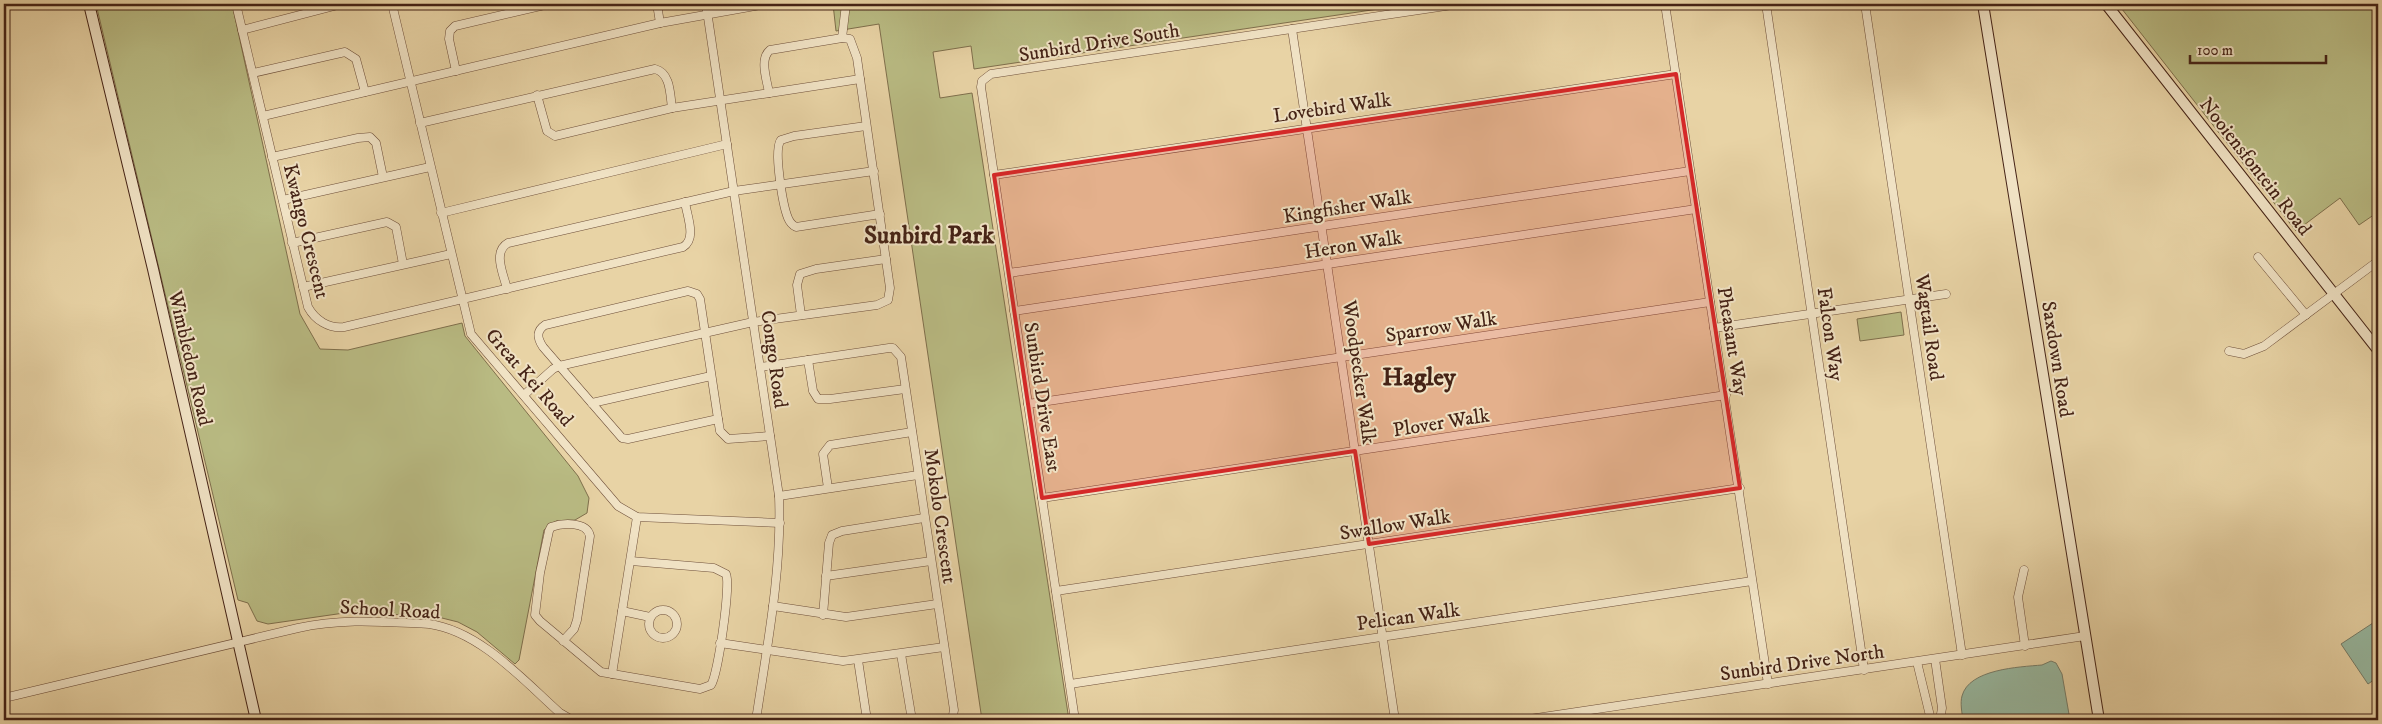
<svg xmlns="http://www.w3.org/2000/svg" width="2382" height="724" font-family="'IM FELL DW Pica',serif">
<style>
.green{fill:#b9bb83;stroke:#7f6f4c}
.water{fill:#98b9a1;stroke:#777d69}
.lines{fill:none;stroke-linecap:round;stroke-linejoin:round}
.street-casing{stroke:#6e4f3a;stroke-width:9}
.secondary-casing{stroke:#452316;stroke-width:12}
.street{stroke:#f0e2c4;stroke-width:8}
.secondary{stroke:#f0e2c4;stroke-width:10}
.marked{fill:#d62828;fill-opacity:0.2;stroke:#d62828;stroke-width:4;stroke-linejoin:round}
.labels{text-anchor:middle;stroke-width:4;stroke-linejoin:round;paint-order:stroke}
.street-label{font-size:20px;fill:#452316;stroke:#f0e2c4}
.district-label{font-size:25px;font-weight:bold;fill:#452316;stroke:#f0e2c4}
</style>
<rect width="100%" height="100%" fill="#e8d3a5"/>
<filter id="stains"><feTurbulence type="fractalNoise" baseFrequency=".004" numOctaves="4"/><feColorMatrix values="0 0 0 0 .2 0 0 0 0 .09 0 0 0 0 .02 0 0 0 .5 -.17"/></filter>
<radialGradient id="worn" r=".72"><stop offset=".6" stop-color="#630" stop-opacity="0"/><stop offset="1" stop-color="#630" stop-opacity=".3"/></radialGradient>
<g class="green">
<path d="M 96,4 L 232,4 L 300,314 L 320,349 L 348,350 L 462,323 L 465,336 L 578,476 L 589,498 L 587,513 L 575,520 L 556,521 L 544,530 L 519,660 L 515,664 L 477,632 L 458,622 L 438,617 L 351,612 L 268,624 L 257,621 L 248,603 L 238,600 Z"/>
<path d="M 833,4 L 1412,4 L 974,69 L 971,46 L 933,52 L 940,98 L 972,93 L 1069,720 L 982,720 L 879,24 L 836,31 Z"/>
<path d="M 2118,4 L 2378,4 L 2378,212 L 2359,225 L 2340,198 L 2296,231 Z"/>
<path d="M 1901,312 L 1904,335 L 1860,341 L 1857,319 Z"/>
</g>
<g class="water">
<path d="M 2376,621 L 2378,624 L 2378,677 L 2368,684 L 2341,644 Z"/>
<path d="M 2051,661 L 2056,663 L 2062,674 L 2070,720 L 1963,720 C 1962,713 1960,703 1962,696 C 1969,669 2019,667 2042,665 Z"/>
</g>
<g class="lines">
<g class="street-casing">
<g id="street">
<path d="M 236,4 L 308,307 C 315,320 329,329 344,327 L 683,247 C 697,239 687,216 685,202"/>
<path d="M 392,4 L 471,334 L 618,506 L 637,517 L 780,523"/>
<path d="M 657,4 L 660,23"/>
<path d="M 706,4 L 779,496 C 782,571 767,646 756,720"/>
<path d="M 1665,4 L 1768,684"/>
<path d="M 1766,4 L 1864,670"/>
<path d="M 1865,4 L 1962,655"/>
<path d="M 1292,29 L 1395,720"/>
<path d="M 242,30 L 342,4"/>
<path d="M 842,38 L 846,4"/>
<path d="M 456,71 L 449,39 L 450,31 L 455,26 L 549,4"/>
<path d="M 253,73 L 345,52 L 356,59 L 365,92"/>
<path d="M 537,95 L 547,131 L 555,136 L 672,108 L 860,79"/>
<path d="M 263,116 L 660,23 L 767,4"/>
<path d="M 420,123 L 655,69 C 671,73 670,95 672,108"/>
<path d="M 866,126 L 794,136 L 781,140 C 773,149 783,206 788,218 C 790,223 792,225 796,227 L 880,214"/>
<path d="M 272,157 L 358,138 L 370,137 L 376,143 L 383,177"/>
<path d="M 994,175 L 1676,74"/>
<path d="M 283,200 L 430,167"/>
<path d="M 441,213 L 727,144"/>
<path d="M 292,243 L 387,222 L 396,227 L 403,264"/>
<path d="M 2258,257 L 2306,315"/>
<path d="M 1009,273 L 1690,171"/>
<path d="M 303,287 L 451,254"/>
<path d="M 507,289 C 504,275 492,252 508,243 L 734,191 L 874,171"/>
<path d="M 688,291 L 697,294 L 700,299 L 718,419 L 628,439 L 622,438 L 543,347 C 537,338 536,331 545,325 Z"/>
<path d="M 1014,311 L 1696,209"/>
<path d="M 801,315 L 797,285 L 800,274 L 816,269 L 886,259"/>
<path d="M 1714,328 L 1946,294"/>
<path d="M 2229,351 L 2244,354 L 2264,346 L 2378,261"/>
<path d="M 808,360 L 813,391 L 818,399 L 830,399 L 905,389"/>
<path d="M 760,367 L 889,348 L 893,348 L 901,357 L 954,710 L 952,720"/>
<path d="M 524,395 L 553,369 L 559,366 L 753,322 L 877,305 L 888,300 L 890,288 L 857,58 L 850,39 L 842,38 L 770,50 C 759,59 767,80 769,93"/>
<path d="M 592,403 L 711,376"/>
<path d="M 1028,404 L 1710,302"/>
<path d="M 718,419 L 720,431 L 728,439 L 770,436"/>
<path d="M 828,488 L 823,454 L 830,445 L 912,432"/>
<path d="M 779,496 L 918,475"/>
<path d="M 1042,498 L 1726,395"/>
<path d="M 2024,570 L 2018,597 L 2025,646"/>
<path d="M 826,576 L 931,561"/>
<path d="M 1056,591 L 1740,488"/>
<path d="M 773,606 L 846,617 L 937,604"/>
<circle cx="663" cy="624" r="14"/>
<path d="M 622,611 L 650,617"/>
<path d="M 823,615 L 829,543 L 832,535 L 842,531 L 924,518"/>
<path d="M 563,641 L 574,629 L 577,620 L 590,536 C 587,521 562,523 551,527 L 549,531 L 540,573 L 535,615 L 540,621 L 601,672 L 700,689 L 711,685 C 718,675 731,584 726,574 L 714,568 L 631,561"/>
<path d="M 720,643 L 843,661 L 944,647"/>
<path d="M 901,654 L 912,720"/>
<path d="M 1935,659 L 1942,708 L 1940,720"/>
<path d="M 858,660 L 867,720"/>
<path d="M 1917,662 L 1931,720"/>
<path d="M 612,674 L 637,517"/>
<path d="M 1070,684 L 1752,581"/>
<path d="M 4,698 L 298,628 C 343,618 384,622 429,624 C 480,631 523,680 560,713 L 572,720"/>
<path d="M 1075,720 L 981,87 L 982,81 L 991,74 L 1459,4"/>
<path d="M 1523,720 L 2085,636"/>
</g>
</g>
<g class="secondary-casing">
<g id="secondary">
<path d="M 89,4 L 153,269 L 256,720"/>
<path d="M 1983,4 L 2099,720"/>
<path d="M 2106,4 L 2378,350"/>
</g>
</g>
<use href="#street" class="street"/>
<use href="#secondary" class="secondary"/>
</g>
<path class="marked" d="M 1676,74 L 1740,488 L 1369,544 L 1355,451 L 1042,498 L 994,175 Z"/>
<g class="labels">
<g class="street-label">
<text transform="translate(1099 42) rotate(-9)" y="7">Sunbird Drive South</text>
<text transform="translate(1332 107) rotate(-8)" y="7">Lovebird Walk</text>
<text transform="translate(2256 166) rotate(52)" y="7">Nooiensfontein Road</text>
<text transform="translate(1347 206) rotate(-9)" y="7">Kingfisher Walk</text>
<text transform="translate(307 231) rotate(76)" y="7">Kwango Crescent</text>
<text transform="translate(1353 244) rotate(-9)" y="7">Heron Walk</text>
<text transform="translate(1441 326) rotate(-9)" y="7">Sparrow Walk</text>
<text transform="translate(1930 327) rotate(82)" y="7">Wagtail Road</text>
<text transform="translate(1831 334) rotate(82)" y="7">Falcon Way</text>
<text transform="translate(1733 341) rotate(81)" y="7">Pheasant Way</text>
<text transform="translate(191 358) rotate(77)" y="7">Wimbledon Road</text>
<text transform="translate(775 359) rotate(82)" y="7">Congo Road</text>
<text transform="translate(2058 359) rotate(81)" y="7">Saxdown Road</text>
<text transform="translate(1360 372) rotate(82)" y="7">Woodpecker Walk</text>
<text transform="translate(530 377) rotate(49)" y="7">Great Kei Road</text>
<text transform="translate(1043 397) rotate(81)" y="7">Sunbird Drive East</text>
<text transform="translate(1441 422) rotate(-9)" y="7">Plover Walk</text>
<text transform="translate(941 516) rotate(82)" y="7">Mokolo Crescent</text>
<text transform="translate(1395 524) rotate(-9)" y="7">Swallow Walk</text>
<text transform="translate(390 609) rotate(3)" y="7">School Road</text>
<text transform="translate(1408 616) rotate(-8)" y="7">Pelican Walk</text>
<text transform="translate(1802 662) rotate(-8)" y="7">Sunbird Drive North</text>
</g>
<g class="district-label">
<text x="929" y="243">Sunbird Park</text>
<text x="1419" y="385">Hagley</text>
</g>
</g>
<rect width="2382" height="724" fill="none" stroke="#e8d3a5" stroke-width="20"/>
<rect x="5" y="5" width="2372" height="714" fill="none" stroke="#452316" stroke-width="2.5"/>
<rect x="10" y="10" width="2362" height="704" fill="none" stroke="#452316"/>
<path d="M2190 55v8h136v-8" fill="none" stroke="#452316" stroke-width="2.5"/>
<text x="2197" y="55" font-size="15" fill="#452316" stroke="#f0e2c4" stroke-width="4" paint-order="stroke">100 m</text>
<rect width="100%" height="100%" filter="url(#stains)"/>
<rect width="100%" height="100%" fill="url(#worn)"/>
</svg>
